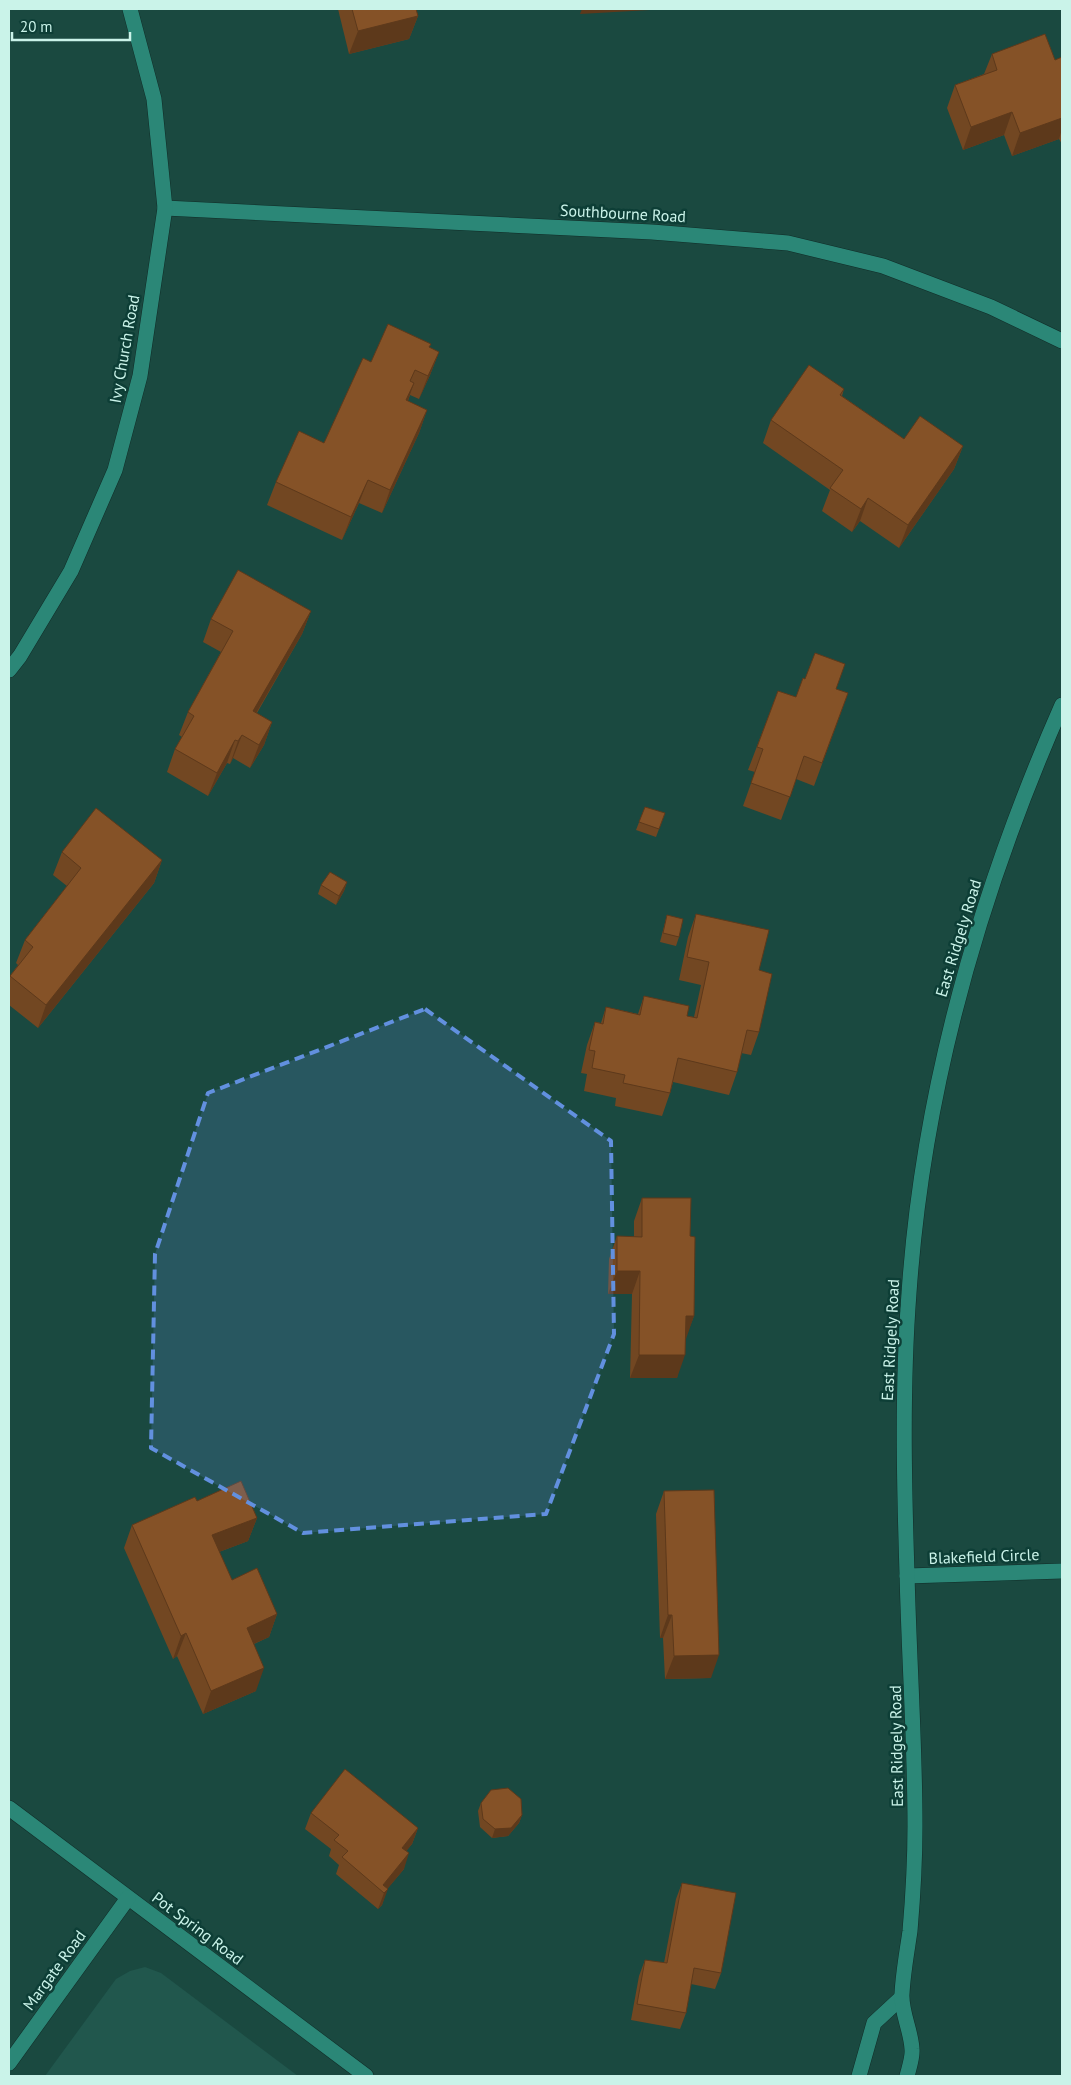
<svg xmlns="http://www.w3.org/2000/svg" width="1071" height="2085" font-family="'PT Sans',sans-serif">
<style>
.built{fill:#21574d}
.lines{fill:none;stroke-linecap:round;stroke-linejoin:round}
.minor-casing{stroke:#102c27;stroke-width:16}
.minor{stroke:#2b8777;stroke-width:15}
.wall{fill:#724722}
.shaded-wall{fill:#5d391b}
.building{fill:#855227;stroke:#5d391b}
.marked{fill:#6290df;fill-opacity:0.2;stroke:#6290df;stroke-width:4;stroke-dasharray:10 6;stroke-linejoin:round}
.labels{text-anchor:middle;stroke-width:5;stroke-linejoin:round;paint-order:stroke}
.street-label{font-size:16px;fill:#caf3e9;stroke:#0d3e36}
</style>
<rect width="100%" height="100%" fill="#1a4940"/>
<path class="built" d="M 145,1967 L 161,1973 L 298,2076 L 45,2076 L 116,1979 L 130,1971 Z"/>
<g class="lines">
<g class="minor-casing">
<g id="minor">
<path d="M 165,208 L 652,232 L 788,243 L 883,266 L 991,307 L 1062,341"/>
<path d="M 9,670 L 20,656 L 71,571 L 115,470 L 140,376 L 165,208 L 154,99 L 130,9"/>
<path d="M 907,1576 L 1062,1571"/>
<path d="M 9,1808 L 366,2076"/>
<path d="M 9,2063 L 128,1898"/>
<path d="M 859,2076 L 874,2023 L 901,1998"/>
<path d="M 907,2076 C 909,2068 913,2057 912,2049 C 911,2030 901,2012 902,1994 C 903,1973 907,1952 910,1931 C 913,1896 915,1861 915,1826 C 915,1742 909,1658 907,1573 C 904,1480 902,1386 909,1293 C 923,1089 980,891 1062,705"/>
</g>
</g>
<use href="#minor" class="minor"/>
</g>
<g class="wall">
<path d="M 338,9 L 416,9 L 418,16 L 409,39 L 349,54 Z"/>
<path d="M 992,54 L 1055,60 L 1062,57 L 1062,144 L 1059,139 L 1012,156 L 1004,135 L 963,150 L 947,108 L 955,85 L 984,74 Z"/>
<path d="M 431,344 L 429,348 L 439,352 L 430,375 L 419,399 L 410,395 L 408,401 L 427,410 L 419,433 L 382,513 L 359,503 L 342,540 L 267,505 L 276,482 L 324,443 L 371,362 Z"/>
<path d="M 844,389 L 842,396 L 904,439 L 963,446 L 954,469 L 899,548 L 860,521 L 852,532 L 822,511 L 830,490 L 763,443 L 771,420 Z"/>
<path d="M 311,611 L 302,634 L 257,713 L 272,722 L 264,745 L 250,768 L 233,758 L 230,764 L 227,763 L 208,796 L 167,772 L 175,749 L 182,737 L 179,735 L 188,712 L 221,652 L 203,642 L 211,619 Z"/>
<path d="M 805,679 L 836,689 L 848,693 L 814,786 L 796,779 L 781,820 L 743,806 L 755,772 L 748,770 L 778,691 L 796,697 Z"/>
<path d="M 645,807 L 665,813 L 656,837 L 636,830 Z"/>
<path d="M 62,852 L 162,860 L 154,883 L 38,1028 L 9,1005 L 9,978 L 10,976 L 18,965 L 16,963 L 25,940 L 67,886 L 53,875 Z"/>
<path d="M 347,882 L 344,891 L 336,905 L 318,894 L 321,885 Z"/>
<path d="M 696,914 L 759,970 L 759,1032 L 751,1055 L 741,1053 L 737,1072 L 729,1095 L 673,1082 L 670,1093 L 662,1116 L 615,1106 L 616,1098 L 584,1091 L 587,1074 L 581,1073 L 587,1045 L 595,1022 L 601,1023 L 606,1007 L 638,1014 L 644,996 L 687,1016 L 694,1017 L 701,985 L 679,980 L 688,937 Z"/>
<path d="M 667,915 L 679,937 L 676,946 L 660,942 Z"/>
<path d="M 642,1198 L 690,1236 L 694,1316 L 685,1339 L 677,1378 L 630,1378 L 632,1294 L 608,1294 L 609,1259 L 617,1236 L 634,1237 L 634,1221 Z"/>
<path d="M 664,1491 L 711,1678 L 665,1679 L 663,1638 L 660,1638 L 656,1514 Z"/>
<path d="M 197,1501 L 257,1518 L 248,1541 L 219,1552 L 232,1580 L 277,1614 L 269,1637 L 254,1644 L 256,1691 L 203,1714 L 177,1656 L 173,1659 L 124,1548 L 132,1525 Z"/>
<path d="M 481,1803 L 522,1815 L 519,1823 L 508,1836 L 492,1838 L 480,1827 L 478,1811 Z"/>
<path d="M 311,1813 L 418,1828 L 412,1844 L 406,1851 L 404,1869 L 387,1889 L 382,1905 L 378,1909 L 336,1874 L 339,1865 L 329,1856 L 331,1849 L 305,1829 Z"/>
<path d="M 682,1883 L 721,1973 L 715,1989 L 691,1984 L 686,2013 L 680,2029 L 631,2020 L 639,1976 L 645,1960 L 664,1963 L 676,1899 Z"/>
</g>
<g class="shaded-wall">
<path d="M 582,9 L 667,9 L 580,14 Z"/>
<path d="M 418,16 L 409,39 L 349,54 L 358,31 Z"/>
<path d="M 1012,112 L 1004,135 L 963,150 L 971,127 Z"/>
<path d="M 1062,118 L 1062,129 L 1059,139 L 1012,156 L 1020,133 Z"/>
<path d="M 439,352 L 430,375 L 419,399 L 428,376 Z"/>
<path d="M 414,383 L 406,406 L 406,400 Z"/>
<path d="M 427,410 L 419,433 L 382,513 L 390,490 Z"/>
<path d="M 963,446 L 954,469 L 899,548 L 908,525 Z"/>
<path d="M 368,480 L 359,503 L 342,540 L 351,517 Z"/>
<path d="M 868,498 L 860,521 L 852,532 L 861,509 Z"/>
<path d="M 311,611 L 302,634 L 244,734 L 253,711 Z"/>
<path d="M 272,722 L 264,745 L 250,768 L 259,745 Z"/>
<path d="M 242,735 L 233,758 L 230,764 L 238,741 Z"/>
<path d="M 235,740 L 227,763 L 208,796 L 217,773 Z"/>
<path d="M 162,860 L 154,883 L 38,1028 L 46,1005 Z"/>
<path d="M 347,882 L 344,891 L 336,905 L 339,896 Z"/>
<path d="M 617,1271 L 640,1271 L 632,1294 L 608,1294 Z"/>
<path d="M 686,1316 L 694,1316 L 686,1339 L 677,1339 Z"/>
<path d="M 639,1355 L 685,1355 L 677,1378 L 630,1378 Z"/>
<path d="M 257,1518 L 248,1541 L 203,1558 L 212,1535 Z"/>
<path d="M 277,1614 L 269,1637 L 238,1651 L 247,1628 Z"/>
<path d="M 668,1615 L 672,1615 L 663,1638 L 660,1638 Z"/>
<path d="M 186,1633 L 177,1656 L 173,1659 L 181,1636 Z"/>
<path d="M 719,1655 L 711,1678 L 665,1679 L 674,1656 Z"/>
<path d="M 264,1668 L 256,1691 L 203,1714 L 211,1691 Z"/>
<path d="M 522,1815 L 519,1823 L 508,1836 L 492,1838 L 495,1829 Z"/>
<path d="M 418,1828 L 412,1844 L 396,1864 L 402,1848 Z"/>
<path d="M 409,1853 L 404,1869 L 384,1893 L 383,1885 Z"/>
<path d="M 388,1889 L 382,1905 L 378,1909 L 384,1893 Z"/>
</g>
<g class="building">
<path d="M 352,9 L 416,9 L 418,16 L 358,31 Z"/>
<path d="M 1045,34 L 1055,60 L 1062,57 L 1062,118 L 1020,133 L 1012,112 L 971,127 L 955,85 L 997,70 L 992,54 Z"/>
<path d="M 388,324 L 431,344 L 429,347 L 439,352 L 428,376 L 415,370 L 410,381 L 414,383 L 406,400 L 427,410 L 390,490 L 368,480 L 351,517 L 276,482 L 299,431 L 324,443 L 363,358 L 371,362 Z"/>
<path d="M 809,365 L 844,389 L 840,395 L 904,439 L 920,416 L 963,446 L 908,525 L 868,498 L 861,509 L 830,488 L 843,470 L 771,420 Z"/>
<path d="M 238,570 L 311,611 L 253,711 L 272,722 L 259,745 L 242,735 L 238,741 L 235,740 L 217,773 L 175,749 L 194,716 L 188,712 L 233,631 L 211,619 Z"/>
<path d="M 815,653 L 845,664 L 836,689 L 848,693 L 822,763 L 804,756 L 790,797 L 751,783 L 763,749 L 757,747 L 778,691 L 796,697 L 803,678 L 805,679 Z"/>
<path d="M 645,807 L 665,813 L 659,829 L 639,822 Z"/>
<path d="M 96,808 L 162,860 L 46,1005 L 10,976 L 33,947 L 25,940 L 81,868 L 62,852 Z"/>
<path d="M 330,872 L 347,882 L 339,896 L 321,885 Z"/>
<path d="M 696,914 L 769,930 L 759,970 L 772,974 L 759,1032 L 747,1030 L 737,1072 L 678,1058 L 670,1093 L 623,1083 L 625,1075 L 592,1068 L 595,1051 L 589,1050 L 595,1022 L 603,1024 L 606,1007 L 640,1015 L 644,996 L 689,1006 L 687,1016 L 697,1018 L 709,962 L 687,957 Z"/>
<path d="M 667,915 L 683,919 L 679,937 L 663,933 Z"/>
<path d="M 642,1198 L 691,1198 L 690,1236 L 695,1237 L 694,1316 L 686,1316 L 685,1355 L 639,1355 L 640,1271 L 617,1271 L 617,1236 L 642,1237 Z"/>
<path d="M 241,1481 L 257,1518 L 212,1535 L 232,1580 L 257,1568 L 277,1614 L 247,1628 L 264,1668 L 211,1691 L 186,1633 L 181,1636 L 132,1525 L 195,1497 L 197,1501 Z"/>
<path d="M 714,1490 L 719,1655 L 674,1656 L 672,1615 L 668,1615 L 664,1491 Z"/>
<path d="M 345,1769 L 418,1828 L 402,1848 L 409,1853 L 383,1885 L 388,1889 L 384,1893 L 342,1857 L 348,1851 L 334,1840 L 339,1835 L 311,1813 Z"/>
<path d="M 508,1788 L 521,1799 L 522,1815 L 511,1828 L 495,1829 L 483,1819 L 481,1803 L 491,1790 Z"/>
<path d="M 682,1883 L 736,1893 L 721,1973 L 694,1968 L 686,2013 L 637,2004 L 645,1960 L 667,1963 Z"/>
</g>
<path class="marked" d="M 425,1009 L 611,1141 L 614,1334 L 546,1514 L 303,1533 L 151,1448 L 155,1254 L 208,1093 Z"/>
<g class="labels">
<g class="street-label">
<text transform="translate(623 213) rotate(3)" y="6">Southbourne Road</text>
<text transform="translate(124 349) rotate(-80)" y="6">Ivy Church Road</text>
<text transform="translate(958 938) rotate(-73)" y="6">East Ridgely Road</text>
<text transform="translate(890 1340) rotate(-87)" y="6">East Ridgely Road</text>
<text transform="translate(984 1556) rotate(-2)" y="6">Blakefield Circle</text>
<text transform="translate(896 1746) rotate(-91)" y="6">East Ridgely Road</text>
<text transform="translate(198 1928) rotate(37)" y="6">Pot Spring Road</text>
<text transform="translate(54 1970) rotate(-54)" y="6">Margate Road</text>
</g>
</g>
<rect width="1071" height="2085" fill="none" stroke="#caf3e9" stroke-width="20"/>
<path d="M12 32v8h118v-8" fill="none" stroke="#caf3e9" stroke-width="2.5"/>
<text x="20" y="32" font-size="15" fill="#caf3e9" stroke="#0d3e36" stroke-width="4" paint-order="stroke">20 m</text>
</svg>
